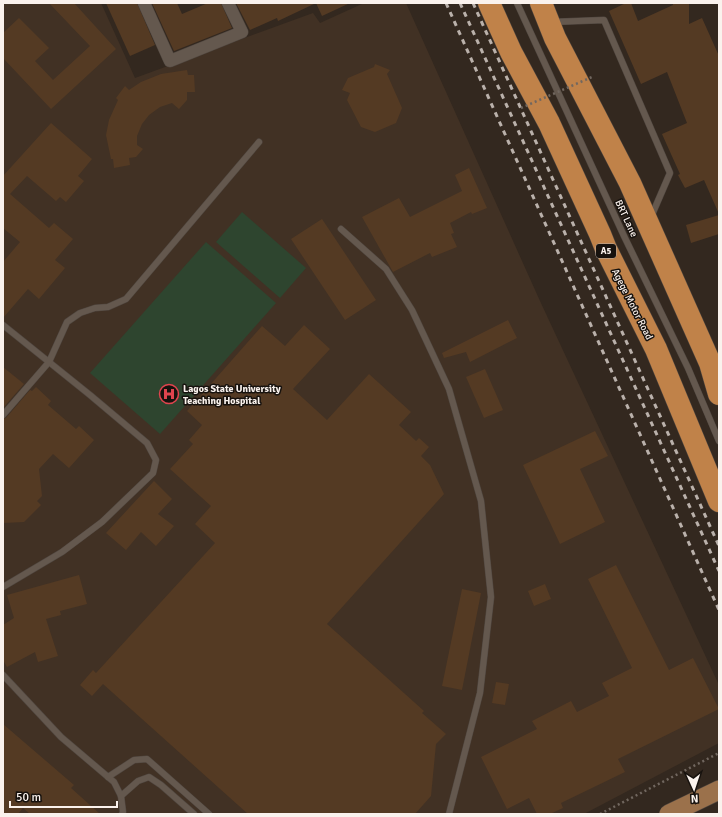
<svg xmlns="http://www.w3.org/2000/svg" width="722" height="817" font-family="Signika,sans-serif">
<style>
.built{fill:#413124}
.green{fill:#2e452f}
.building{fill:#543a23}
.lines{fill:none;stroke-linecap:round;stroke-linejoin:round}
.lane-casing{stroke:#504740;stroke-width:7}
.street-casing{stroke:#504740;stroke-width:13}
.primary-casing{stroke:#504740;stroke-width:20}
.highway-casing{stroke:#504740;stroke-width:23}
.path{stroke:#71675f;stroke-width:2.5;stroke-dasharray:2 3;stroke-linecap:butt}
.lane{stroke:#64584e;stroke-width:6}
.street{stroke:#64584e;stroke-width:12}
.primary{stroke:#9b714b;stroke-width:19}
.highway{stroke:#c08249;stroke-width:22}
.rail{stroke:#bab1ab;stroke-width:3;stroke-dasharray:5 5;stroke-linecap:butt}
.path-bridge{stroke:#71675f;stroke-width:2.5;stroke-dasharray:2 3;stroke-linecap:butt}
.labels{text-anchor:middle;stroke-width:3;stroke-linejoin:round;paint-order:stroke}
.shield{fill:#17120e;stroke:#b6afaa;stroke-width:1}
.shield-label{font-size:9px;font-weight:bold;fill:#faf2ed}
.street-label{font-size:10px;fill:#faf2ed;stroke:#17120e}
.poi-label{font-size:10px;font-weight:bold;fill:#faf2ed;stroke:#17120e;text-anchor:start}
</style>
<rect width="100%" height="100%" fill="#33281f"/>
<path class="built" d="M 3,3 L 101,3 L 135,78 L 313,13 L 320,23 L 364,3 L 406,3 L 540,301 L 719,685 L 719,743 L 584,814 L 3,814 Z"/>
<g class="green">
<path d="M 242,212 L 306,268 L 280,298 L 216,242 Z"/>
<path d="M 206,242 L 276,303 L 160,434 L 90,373 Z"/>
</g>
<g class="building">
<path d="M 49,3 L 74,3 L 116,49 L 51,109 L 3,58 L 3,33 L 19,18 L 49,48 L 35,61 L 53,80 L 90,46 Z"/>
<path d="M 106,3 L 137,3 L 155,45 L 130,56 Z"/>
<path d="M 152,3 L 177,3 L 182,14 L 208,3 L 221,3 L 232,28 L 174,51 Z"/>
<path d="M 236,3 L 350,3 L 322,16 L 316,3 L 278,21 L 277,18 L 250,30 Z"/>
<path d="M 626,3 L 631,3 L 638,21 L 673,5 L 673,3 L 689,3 L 689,24 L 702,18 L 719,56 L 719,214 L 704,180 L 685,188 L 678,175 L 680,174 L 662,134 L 687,123 L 667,72 L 641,84 L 609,11 Z"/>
<path d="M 375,64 L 390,70 L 387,74 L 402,108 L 396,123 L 375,132 L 361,127 L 347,100 L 350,93 L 342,90 L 348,78 L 374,67 Z"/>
<path d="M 187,70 L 188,75 L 194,75 L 195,92 L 187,92 L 187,100 L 179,109 L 172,103 L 160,107 L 149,115 L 142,124 L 137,136 L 137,145 L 143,149 L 136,157 L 129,158 L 130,165 L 114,168 L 113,159 L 111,159 L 106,135 L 109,120 L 118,100 L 116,98 L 125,86 L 129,90 L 141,82 L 161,74 Z"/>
<path d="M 51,123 L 92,159 L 78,176 L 84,181 L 66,202 L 60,197 L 56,201 L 27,176 L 10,194 L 49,228 L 54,223 L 73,239 L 55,260 L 65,268 L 39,299 L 28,289 L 3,318 L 3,262 L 20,242 L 3,228 L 3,176 Z"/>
<path d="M 469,168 L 487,208 L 472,214 L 471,212 L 450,223 L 454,233 L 451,234 L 457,247 L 432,257 L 430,253 L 393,272 L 362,217 L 399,198 L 410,217 L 462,191 L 455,175 Z"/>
<path d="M 719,215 L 719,234 L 691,243 L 686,225 Z"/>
<path d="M 322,219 L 376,300 L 345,320 L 291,239 Z"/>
<path d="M 508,320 L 517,338 L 470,362 L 466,352 L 444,358 L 442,353 Z"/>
<path d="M 304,325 L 330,349 L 293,389 L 327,420 L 369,374 L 411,412 L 399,425 L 416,441 L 419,438 L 429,447 L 421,456 L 430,465 L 444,494 L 327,624 L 424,711 L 422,713 L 446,734 L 436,744 L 431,796 L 415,814 L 248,814 L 103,684 L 92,696 L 80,685 L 93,670 L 96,673 L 215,543 L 195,524 L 211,506 L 170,469 L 193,444 L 189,440 L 202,425 L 187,411 L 262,326 L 285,346 Z"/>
<path d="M 3,367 L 24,384 L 3,408 Z"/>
<path d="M 485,369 L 503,410 L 484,418 L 466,377 Z"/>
<path d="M 36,387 L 51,401 L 48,405 L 76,429 L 79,426 L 94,440 L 69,468 L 53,454 L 39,469 L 42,496 L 37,501 L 41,505 L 24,522 L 3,523 L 3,419 L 6,418 L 30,390 L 32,391 Z"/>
<path d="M 595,431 L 608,456 L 580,469 L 605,522 L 560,544 L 523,465 Z"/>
<path d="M 154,481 L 172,499 L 158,514 L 174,526 L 156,546 L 141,532 L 126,550 L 106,533 Z"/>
<path d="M 616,565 L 669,670 L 693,658 L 719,709 L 618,759 L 625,772 L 561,803 L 563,808 L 550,814 L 537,814 L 529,798 L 507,809 L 481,757 L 537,729 L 532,721 L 571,701 L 577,712 L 609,696 L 602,683 L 632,668 L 588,579 Z"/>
<path d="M 79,575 L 87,604 L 60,611 L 61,615 L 46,619 L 58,656 L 38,662 L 35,652 L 7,667 L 3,660 L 3,625 L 14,618 L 7,595 Z"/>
<path d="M 545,584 L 551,599 L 534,606 L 528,591 Z"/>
<path d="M 462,589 L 481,593 L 462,690 L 442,686 Z"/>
<path d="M 496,682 L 509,684 L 505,705 L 492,703 Z"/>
<path d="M 3,724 L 74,785 L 71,788 L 100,814 L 30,814 L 23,808 L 18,814 L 3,814 Z"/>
</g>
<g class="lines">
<g class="lane-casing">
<g id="lane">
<path d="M 517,3 L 624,236 L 688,368 L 719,441"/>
<path d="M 552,22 L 604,20 L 670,173 L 651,217"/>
<path d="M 341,229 L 386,269 L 412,310 L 449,389 L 481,501 L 491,597 L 480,693 L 449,814"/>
<path d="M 3,325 L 90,395 L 147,443 L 156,460 L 153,473 L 102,522 L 62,552 L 3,587"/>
<path d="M 3,415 L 49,362 L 67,322 L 80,313 L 95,308 L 108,307 L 126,299 L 259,142"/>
<path d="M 3,675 L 61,737 L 114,782 L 121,796 L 123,812 L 122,814"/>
<path d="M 108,777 L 134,760 L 147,759 L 209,814"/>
<path d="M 121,796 L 138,781 L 149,777 L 161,785 L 194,814"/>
</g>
</g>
<g class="street-casing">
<path id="street" d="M 144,3 L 170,61 L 242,32 L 228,3"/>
</g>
<g class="primary-casing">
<path id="primary" d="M 669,814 L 719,790"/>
</g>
<g class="highway-casing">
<g id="highway">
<path d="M 489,3 L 511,52 L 549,123 L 600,234 L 606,249 L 656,349 L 719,501"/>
<path d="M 541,3 L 555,38 L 630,183 L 710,363 L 719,394"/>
</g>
</g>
<path class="path" d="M 600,814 L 719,753"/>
<use href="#lane" class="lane"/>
<use href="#street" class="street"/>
<use href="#primary" class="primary"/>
<use href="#highway" class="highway"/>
<g class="rail">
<path d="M 446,3 L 719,610"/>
<path d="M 460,3 L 719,571"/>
<path d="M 473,3 L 719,546"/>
</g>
<path class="path-bridge" d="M 521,108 L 592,77"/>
</g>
<defs>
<g id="hospital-ring" transform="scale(1)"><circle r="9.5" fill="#17120e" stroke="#e0444e" stroke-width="1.5"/><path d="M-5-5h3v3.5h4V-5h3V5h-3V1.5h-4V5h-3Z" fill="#e0444e"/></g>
</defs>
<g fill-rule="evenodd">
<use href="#hospital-ring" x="169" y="394"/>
</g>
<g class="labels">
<rect class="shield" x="596" y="244" width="20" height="14" rx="3"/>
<g class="shield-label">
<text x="606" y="254">A5</text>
</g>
<g class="street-label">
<text transform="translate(627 218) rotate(65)" y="4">BRT Lane</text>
<text transform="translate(633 304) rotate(63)" y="4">Agege Motor Road</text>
</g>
<g class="poi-label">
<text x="183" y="392">Lagos State University<tspan x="183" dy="12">Teaching Hospital</tspan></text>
</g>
</g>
<rect width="722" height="817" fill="none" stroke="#faf2ed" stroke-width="8"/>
<g transform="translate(694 789) rotate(177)" stroke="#17120e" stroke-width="3" paint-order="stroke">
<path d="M0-3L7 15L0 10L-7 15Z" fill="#faf2ed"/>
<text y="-6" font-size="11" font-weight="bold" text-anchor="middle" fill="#faf2ed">N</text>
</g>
<path d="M10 801v6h107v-6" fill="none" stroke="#faf2ed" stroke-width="2"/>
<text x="16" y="801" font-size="12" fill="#faf2ed" stroke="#17120e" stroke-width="3" paint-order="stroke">50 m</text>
</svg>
